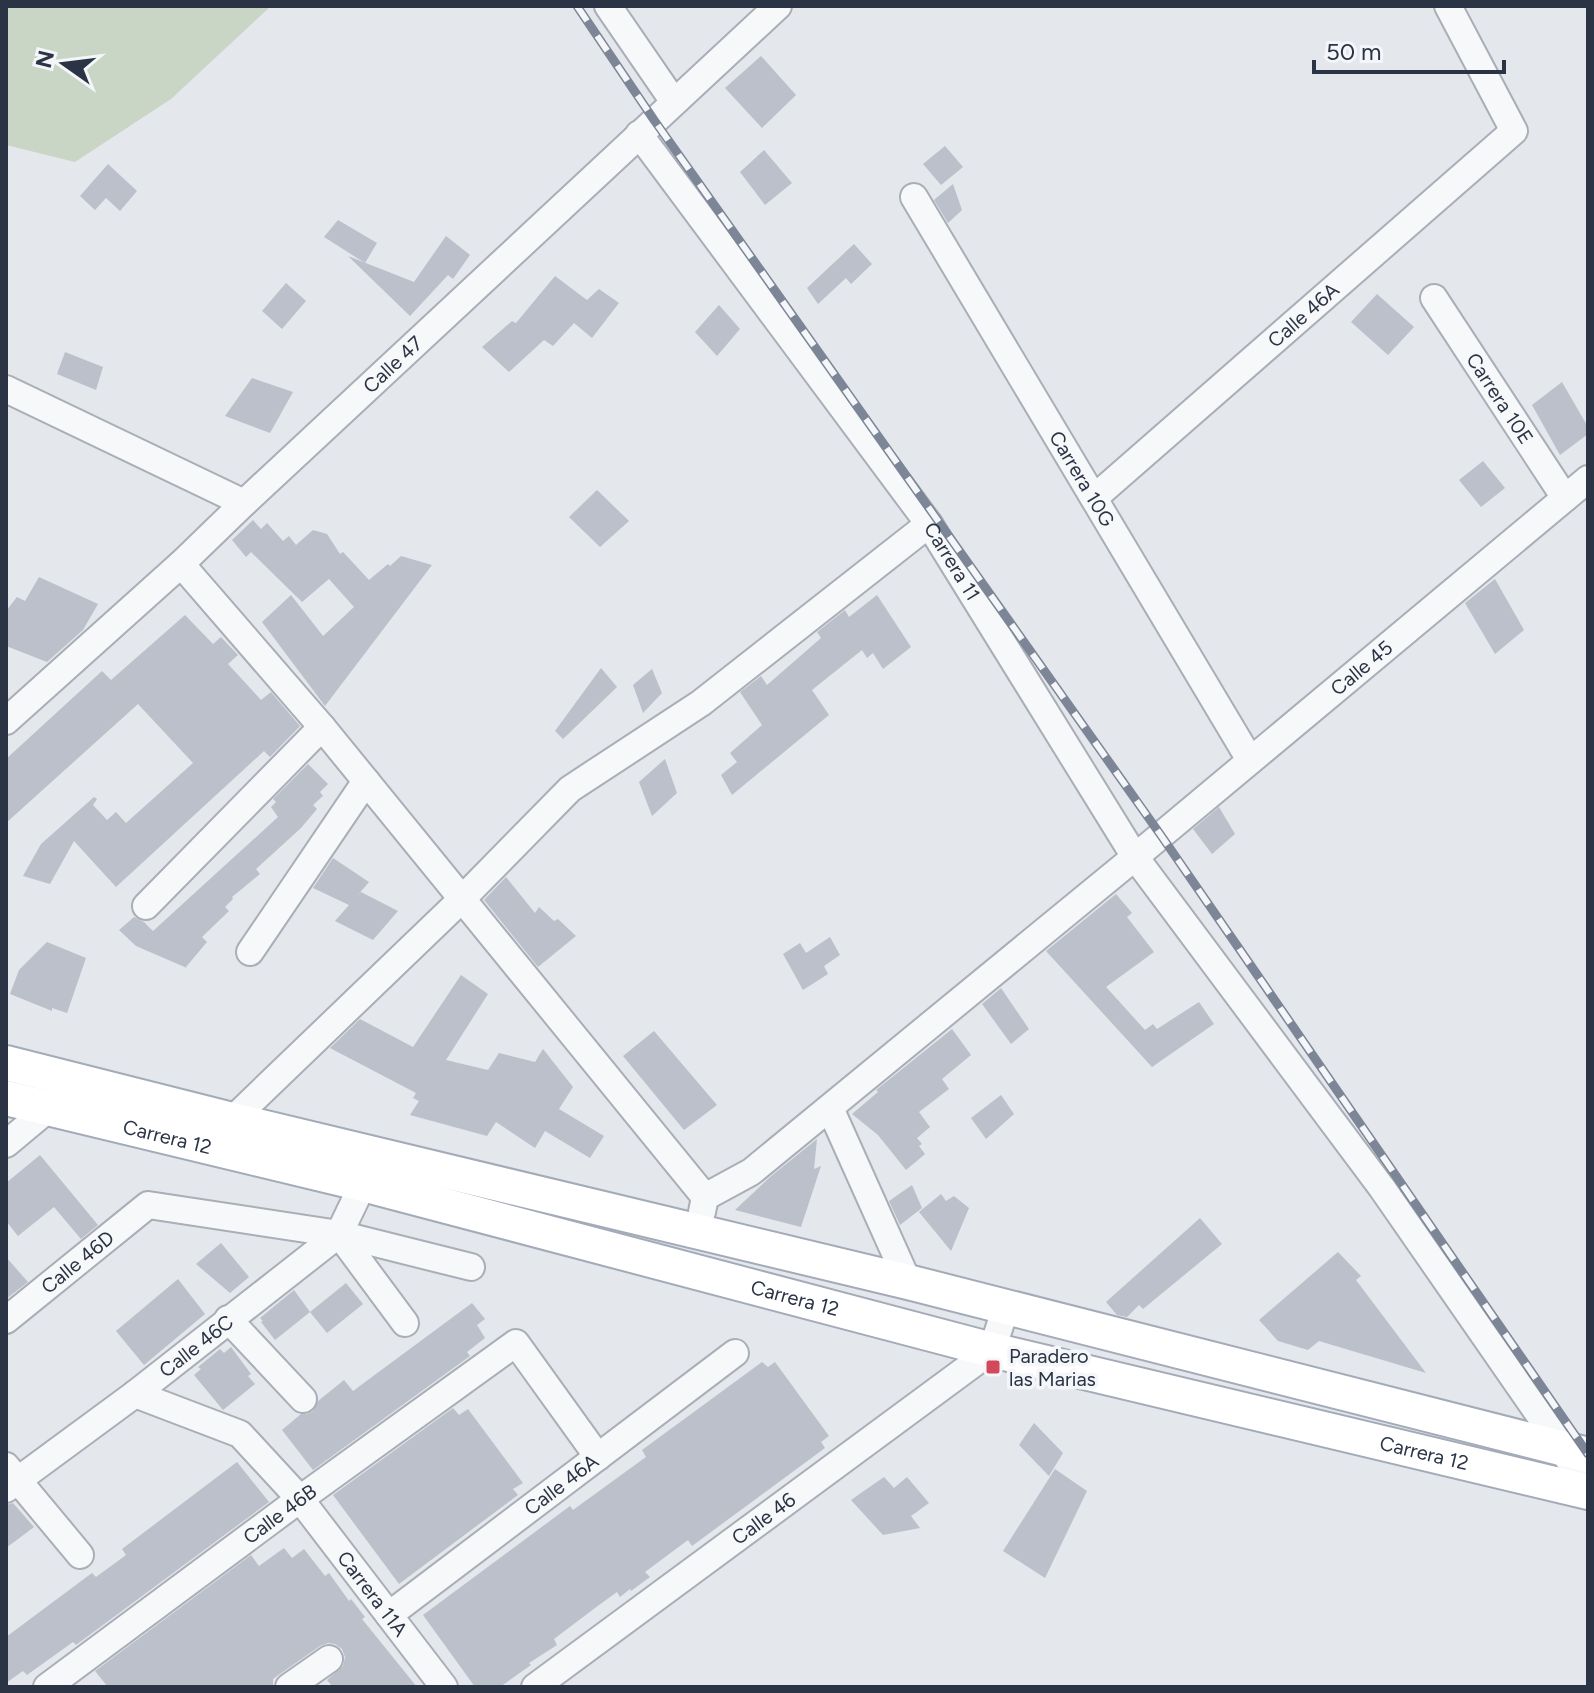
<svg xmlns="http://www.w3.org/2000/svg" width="1594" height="1693" font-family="Figtree,sans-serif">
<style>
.green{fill:#c9d6c5}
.building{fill:#bbc0ca}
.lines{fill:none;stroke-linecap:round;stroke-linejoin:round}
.minor-casing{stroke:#a9aeb7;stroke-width:30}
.major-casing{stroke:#a3abb8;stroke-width:38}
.minor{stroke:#f7f8fa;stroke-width:26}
.major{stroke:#fff;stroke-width:34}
.rail-casing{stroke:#7d8696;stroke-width:9}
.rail{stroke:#f4f6f9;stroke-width:6;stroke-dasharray:18;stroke-linecap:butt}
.poi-dot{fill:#d1495b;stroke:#f4f6f9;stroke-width:3}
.labels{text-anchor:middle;stroke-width:7;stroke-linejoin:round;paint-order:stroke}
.street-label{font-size:20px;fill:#2b3445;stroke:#f4f6f9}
.poi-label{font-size:20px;fill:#2b3445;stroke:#f4f6f9;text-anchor:start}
</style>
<rect width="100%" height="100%" fill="#e4e7ec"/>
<path class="green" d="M 6,6 L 271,6 L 171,99 L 75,162 L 6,145 Z"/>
<g class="building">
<path d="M 761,56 L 796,95 L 762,128 L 725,88 Z"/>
<path d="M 945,146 L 963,167 L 941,185 L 923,164 Z"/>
<path d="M 764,150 L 792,183 L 765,205 L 740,172 Z"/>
<path d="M 108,164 L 137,191 L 120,211 L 106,198 L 95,210 L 80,196 Z"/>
<path d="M 953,184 L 962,210 L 948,223 L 934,200 Z"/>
<path d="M 338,220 L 377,243 L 365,263 L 324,237 Z"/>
<path d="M 446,236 L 470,255 L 453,279 L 448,275 L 410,316 L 348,256 L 414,282 Z"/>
<path d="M 854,244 L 872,264 L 851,284 L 846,278 L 818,304 L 807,288 Z"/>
<path d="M 555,276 L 587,300 L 599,289 L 619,303 L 592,338 L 574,323 L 553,346 L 544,340 L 509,372 L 482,347 L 512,321 L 516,323 Z"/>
<path d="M 286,283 L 306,301 L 282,329 L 262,311 Z"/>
<path d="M 1377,294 L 1414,327 L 1388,355 L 1351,322 Z"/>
<path d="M 719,305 L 740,329 L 717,356 L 695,332 Z"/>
<path d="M 65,352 L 103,367 L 96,390 L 57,374 Z"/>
<path d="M 252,378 L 293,392 L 270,433 L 225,416 Z"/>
<path d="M 1562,382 L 1588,427 L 1588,434 L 1560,455 L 1532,405 Z"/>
<path d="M 1483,461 L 1505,488 L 1481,507 L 1459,480 Z"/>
<path d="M 597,490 L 629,521 L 600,547 L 569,517 Z"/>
<path d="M 253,520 L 261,529 L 267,523 L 283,541 L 289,536 L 296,545 L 313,530 L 327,534 L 340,554 L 343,552 L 369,580 L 388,564 L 390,566 L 401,556 L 432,565 L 325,706 L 262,622 L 291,595 L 323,636 L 354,607 L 329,579 L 302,602 L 251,552 L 246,557 L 232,540 Z"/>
<path d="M 39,577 L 98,604 L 83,630 L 47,662 L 6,646 L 6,611 L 17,597 L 25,601 Z"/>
<path d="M 1495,579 L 1524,630 L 1495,654 L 1465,603 Z"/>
<path d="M 877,595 L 911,647 L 883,669 L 873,653 L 867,658 L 862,650 L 812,690 L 829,715 L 732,795 L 721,775 L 737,762 L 730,753 L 762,725 L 740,692 L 761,676 L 767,685 L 821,638 L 817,632 L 845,610 L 849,617 Z"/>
<path d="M 185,615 L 213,644 L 221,637 L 238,655 L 228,664 L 261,700 L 271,692 L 300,726 L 270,757 L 264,751 L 116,887 L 74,841 L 50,884 L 23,876 L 41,844 L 94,797 L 97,799 L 93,805 L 107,820 L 116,812 L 126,823 L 193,763 L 138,704 L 6,823 L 6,759 L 102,671 L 111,680 Z"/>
<path d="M 601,668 L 617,687 L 563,739 L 555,731 Z"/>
<path d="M 652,669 L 662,693 L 643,713 L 633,685 Z"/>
<path d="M 665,759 L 677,793 L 652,816 L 639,782 Z"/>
<path d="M 308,764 L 328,784 L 320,792 L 323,796 L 313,805 L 317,809 L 301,828 L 256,869 L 260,874 L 232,897 L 233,899 L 225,907 L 229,911 L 202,937 L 207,942 L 186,967 L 187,968 L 136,946 L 119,930 L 134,917 L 144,922 L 153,931 L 278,817 L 271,807 L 276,802 L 273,799 Z"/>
<path d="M 1219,807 L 1235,834 L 1212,854 L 1193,829 Z"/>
<path d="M 333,858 L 369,882 L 357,896 L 361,892 L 398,911 L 373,940 L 335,921 L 349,905 L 313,888 Z"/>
<path d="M 506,877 L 535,913 L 539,907 L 554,921 L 558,919 L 576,936 L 538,967 L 484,900 Z"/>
<path d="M 1116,894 L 1132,913 L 1127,917 L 1154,952 L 1106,987 L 1145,1030 L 1153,1024 L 1157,1029 L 1199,1002 L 1214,1024 L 1152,1067 L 1046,951 Z"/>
<path d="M 830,937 L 840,955 L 824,966 L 828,974 L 803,990 L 783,954 L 800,943 L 806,953 Z"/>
<path d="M 47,942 L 86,958 L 67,1013 L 52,1008 L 52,1011 L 10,994 L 19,970 Z"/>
<path d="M 461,975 L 488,994 L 446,1060 L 488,1070 L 499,1053 L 535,1062 L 543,1049 L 573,1087 L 559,1109 L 604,1136 L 590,1158 L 545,1131 L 535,1148 L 496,1122 L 487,1136 L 410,1115 L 419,1101 L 413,1098 L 416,1093 L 330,1048 L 360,1019 L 413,1047 Z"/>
<path d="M 1001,988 L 1029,1029 L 1011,1044 L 982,1004 Z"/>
<path d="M 952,1029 L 971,1055 L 942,1079 L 949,1089 L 919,1112 L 930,1127 L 917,1138 L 922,1144 L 919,1146 L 925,1154 L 906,1170 L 878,1135 L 852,1114 L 878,1092 L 876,1090 Z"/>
<path d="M 654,1031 L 717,1105 L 684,1130 L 623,1056 Z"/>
<path d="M 1001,1095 L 1014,1114 L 986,1139 L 971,1118 Z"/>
<path d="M 817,1139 L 814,1169 L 821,1166 L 801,1227 L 735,1210 L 770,1177 Z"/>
<path d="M 40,1155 L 98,1225 L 81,1239 L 54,1207 L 18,1236 L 6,1221 L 6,1183 Z"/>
<path d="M 912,1185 L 922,1208 L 900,1225 L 889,1201 Z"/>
<path d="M 941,1194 L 946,1201 L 954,1196 L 969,1208 L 951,1251 L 919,1212 Z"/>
<path d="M 1200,1218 L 1222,1244 L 1143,1309 L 1139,1305 L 1127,1317 L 1117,1315 L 1106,1302 Z"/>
<path d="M 221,1243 L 249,1277 L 230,1293 L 196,1264 Z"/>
<path d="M 1338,1252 L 1361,1276 L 1356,1280 L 1426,1373 L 1319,1341 L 1308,1350 L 1278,1341 L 1259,1320 Z"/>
<path d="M 6,1257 L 28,1282 L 6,1299 Z"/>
<path d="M 178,1279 L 205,1314 L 144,1365 L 116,1331 Z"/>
<path d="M 346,1283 L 363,1304 L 327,1333 L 310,1312 L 275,1340 L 261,1322 L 263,1321 L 260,1318 L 294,1290 L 310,1312 Z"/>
<path d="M 472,1303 L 485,1319 L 477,1325 L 485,1338 L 467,1352 L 470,1356 L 313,1470 L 282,1430 L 301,1414 L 307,1414 L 313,1411 L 318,1401 L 344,1380 L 353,1391 Z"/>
<path d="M 231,1347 L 251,1374 L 248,1376 L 255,1384 L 223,1410 L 194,1375 L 201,1369 L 198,1367 L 220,1349 L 224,1353 Z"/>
<path d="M 762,1362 L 768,1367 L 775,1362 L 829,1436 L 821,1442 L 825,1448 L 692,1546 L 688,1540 L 645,1572 L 650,1577 L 631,1591 L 630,1589 L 620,1597 L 617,1592 L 599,1605 L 554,1639 L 557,1645 L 529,1663 L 531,1665 L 500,1687 L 475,1687 L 423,1615 L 570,1506 L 573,1510 L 628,1470 L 646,1457 L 642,1450 Z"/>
<path d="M 453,1408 L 459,1415 L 468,1409 L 523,1483 L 513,1489 L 518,1495 L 399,1584 L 333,1495 Z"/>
<path d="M 1034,1423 L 1063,1453 L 1049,1476 L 1019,1445 Z"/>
<path d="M 237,1462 L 269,1502 L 76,1645 L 73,1642 L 27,1675 L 23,1671 L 6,1683 L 6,1637 L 92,1573 L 96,1577 L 126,1555 L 122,1549 Z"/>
<path d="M 1055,1469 L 1087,1491 L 1045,1578 L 1003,1551 Z"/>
<path d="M 884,1477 L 894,1488 L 907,1477 L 929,1503 L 911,1516 L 920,1528 L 883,1535 L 851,1500 Z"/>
<path d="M 13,1503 L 34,1527 L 6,1548 L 6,1505 Z"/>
<path d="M 284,1548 L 292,1558 L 304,1549 L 325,1576 L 329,1573 L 349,1601 L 351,1599 L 365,1617 L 362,1619 L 417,1687 L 333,1687 L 327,1680 L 343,1666 L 345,1657 L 342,1649 L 335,1644 L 328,1643 L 320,1646 L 280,1674 L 273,1679 L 273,1687 L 108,1687 L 95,1671 L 251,1555 L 259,1566 Z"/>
</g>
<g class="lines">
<g class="minor-casing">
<g id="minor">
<path d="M 608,6 L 674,102"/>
<path id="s1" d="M 639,134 L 929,524 L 1135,857 L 1382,1188 L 1563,1449 L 1588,1495"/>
<path id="s2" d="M 914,197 L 1250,760"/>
<path id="s3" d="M 1434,298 L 1565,498"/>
<path d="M 6,389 L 244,503"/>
<path id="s4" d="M 1094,498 L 1514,131 L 1448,6"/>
<path d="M 181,564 L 322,727 L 705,1197 L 702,1212"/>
<path id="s5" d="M 6,721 L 181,564 L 244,503 L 778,6"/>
<path d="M 146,906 L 322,727"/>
<path d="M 250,952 L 366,781"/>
<path d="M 830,1108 L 908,1282"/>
<path d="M 232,1120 L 462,899 L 570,789 L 701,703 L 929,524"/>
<path d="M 6,1144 L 48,1109"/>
<path id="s6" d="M 705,1197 L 751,1172 L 1135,857 L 1588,479"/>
<path d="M 339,1234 L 405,1323"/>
<path d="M 228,1319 L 303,1399"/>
<path id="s7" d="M 6,1320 L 148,1205 L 339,1234 L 471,1267"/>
<path id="s8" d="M 135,1394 L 240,1434 L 300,1499 L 444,1687"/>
<path d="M 6,1466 L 80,1555"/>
<path id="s9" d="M 6,1489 L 135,1394 L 339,1234 L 363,1184"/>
<path id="s10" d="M 389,1615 L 735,1353"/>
<path id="s11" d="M 47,1687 L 300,1499 L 516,1343 L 598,1457"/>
<path d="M 289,1687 L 329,1659"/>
<path id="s12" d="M 535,1687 L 992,1350 L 1006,1307"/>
</g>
</g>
<g class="major-casing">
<g id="major">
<path d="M 6,1063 L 232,1120 L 908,1282 L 1588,1455"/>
<path id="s13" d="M 6,1098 L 363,1184 L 992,1350 L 1588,1492"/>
</g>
</g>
<use href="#minor" class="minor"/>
<use href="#major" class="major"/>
<g class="rail-casing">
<path id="rail" d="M 577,6 L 654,120 L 1160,834 L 1588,1454"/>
</g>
<use href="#rail" class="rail"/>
</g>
<rect class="poi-dot" x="985" y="1359" width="16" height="16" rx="4"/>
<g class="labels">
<g class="street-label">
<text dy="7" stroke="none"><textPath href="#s4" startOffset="278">Calle 46A</textPath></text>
<text dy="7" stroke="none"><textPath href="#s5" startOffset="526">Calle 47</textPath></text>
<text dy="7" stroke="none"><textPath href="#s3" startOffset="120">Carrera 10E</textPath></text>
<text dy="7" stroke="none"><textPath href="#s2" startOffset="328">Carrera 10G</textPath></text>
<text dy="7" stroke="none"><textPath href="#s1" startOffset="530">Carrera 11</textPath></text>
<text dy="7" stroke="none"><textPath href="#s6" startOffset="844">Calle 45</textPath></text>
<text dy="7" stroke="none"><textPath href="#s13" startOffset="166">Carrera 12</textPath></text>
<text dy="7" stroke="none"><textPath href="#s7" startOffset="92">Calle 46D</textPath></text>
<text dy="7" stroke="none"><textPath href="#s13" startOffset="814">Carrera 12</textPath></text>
<text dy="7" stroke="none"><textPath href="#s9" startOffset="238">Calle 46C</textPath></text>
<text dy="7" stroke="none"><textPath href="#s13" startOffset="1462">Carrera 12</textPath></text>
<text dy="7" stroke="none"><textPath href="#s10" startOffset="216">Calle 46A</textPath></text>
<text dy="7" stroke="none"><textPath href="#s11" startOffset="290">Calle 46B</textPath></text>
<text dy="7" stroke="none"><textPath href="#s12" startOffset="284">Calle 46</textPath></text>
<text dy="7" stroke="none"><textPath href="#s8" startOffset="320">Carrera 11A</textPath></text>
</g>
<g class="poi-label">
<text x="1009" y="1363">Paradero<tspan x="1009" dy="23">las Marias</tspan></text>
</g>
</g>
<rect width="1594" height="1693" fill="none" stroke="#2b3445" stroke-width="16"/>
<g transform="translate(64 64) rotate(284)" stroke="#f4f6f9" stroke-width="6" paint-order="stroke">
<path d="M0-6L14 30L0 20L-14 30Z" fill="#2b3445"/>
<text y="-12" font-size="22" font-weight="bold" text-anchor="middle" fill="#2b3445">N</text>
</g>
<path d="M1314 60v12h190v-12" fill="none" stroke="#2b3445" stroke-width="4"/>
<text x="1326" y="60" font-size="24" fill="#2b3445" stroke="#f4f6f9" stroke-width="6" paint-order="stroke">50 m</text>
</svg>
